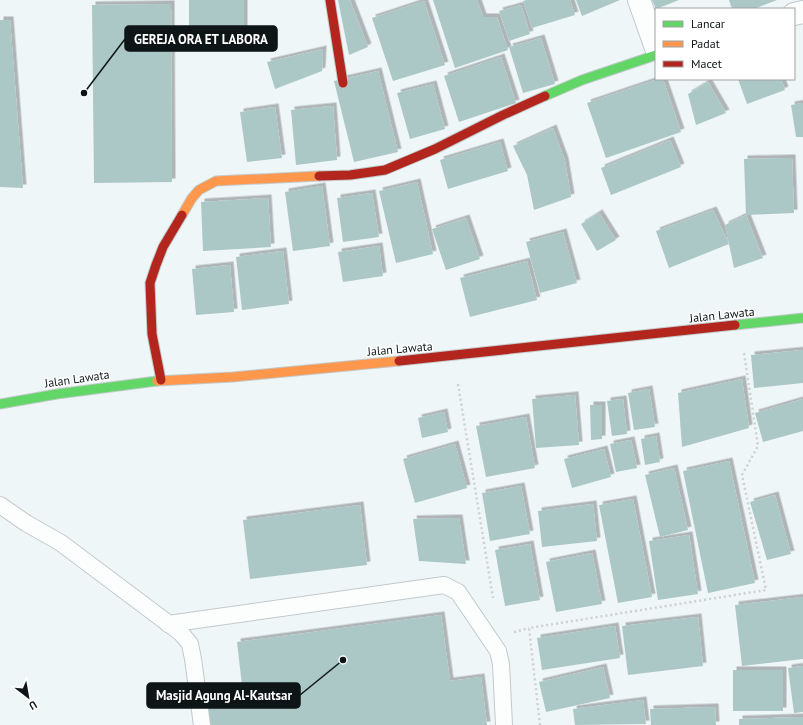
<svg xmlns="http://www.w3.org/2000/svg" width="803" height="725" font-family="'PT Sans',sans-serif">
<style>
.building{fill:#abc8c6;filter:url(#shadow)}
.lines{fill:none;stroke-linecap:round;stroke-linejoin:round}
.lane-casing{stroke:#c2c9cb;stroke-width:18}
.street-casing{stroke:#c2c9cb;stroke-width:24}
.fast-casing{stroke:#c2c9cb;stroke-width:11}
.slow-casing{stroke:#c2c9cb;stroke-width:11}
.jam-casing{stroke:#c2c9cb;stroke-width:11}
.path{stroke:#cfd1d1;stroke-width:2.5;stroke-dasharray:2 3;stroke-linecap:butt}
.lane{stroke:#fcfefe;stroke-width:16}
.street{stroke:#fcfefe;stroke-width:22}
.fast{stroke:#63d668;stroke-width:9}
.slow{stroke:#ff974d;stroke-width:9}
.jam{stroke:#b3261e;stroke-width:9}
.labels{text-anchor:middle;stroke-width:3;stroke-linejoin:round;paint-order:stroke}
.street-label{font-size:12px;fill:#0e1517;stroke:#fff}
.leader{fill:none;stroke:#0e1517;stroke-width:1.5}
.callout-dot{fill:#0e1517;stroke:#fff;stroke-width:1.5}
.callout{fill:#0e1517;stroke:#0e1517;stroke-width:1.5}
.callout-label{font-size:13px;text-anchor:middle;font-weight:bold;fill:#fff}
</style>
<defs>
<filter id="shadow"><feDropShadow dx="3.5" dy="-3.5" stdDeviation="0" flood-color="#0004"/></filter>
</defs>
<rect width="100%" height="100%" fill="#eef6f8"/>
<g class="building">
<rect x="189" y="0" width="55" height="48"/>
<path d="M 338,0 L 350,0 L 368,47 L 349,55 Z"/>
<path d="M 433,0 L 477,0 L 483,17 L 497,17 L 508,50 L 455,68 Z"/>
<path d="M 526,0 L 570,0 L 575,15 L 532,28 L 523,1 Z"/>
<path d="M 576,0 L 620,0 L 582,16 Z"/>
<path d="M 652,0 L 679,0 L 656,9 Z"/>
<path d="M 729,0 L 777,0 L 754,9 L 732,9 Z"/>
<path d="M 424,1 L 445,65 L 393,81 L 372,18 Z"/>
<path d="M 171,4 L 172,182 L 94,183 L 92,5 Z"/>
<path d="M 521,5 L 530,34 L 509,41 L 499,11 Z"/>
<path d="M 0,20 L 10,20 L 23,188 L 0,187 Z"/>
<path d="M 541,38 L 555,84 L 523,93 L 509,47 Z"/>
<path d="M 323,49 L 322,71 L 275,89 L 267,62 Z"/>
<path d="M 501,57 L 516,103 L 459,122 L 444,76 Z"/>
<path d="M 378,71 L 398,152 L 354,162 L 334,81 Z"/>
<path d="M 658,79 L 663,79 L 681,132 L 606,158 L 587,103 Z"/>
<path d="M 738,79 L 781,79 L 785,90 L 747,104 Z"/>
<path d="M 708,82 L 726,113 L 696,125 L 688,94 Z"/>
<path d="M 433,84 L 445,129 L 410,139 L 397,93 Z"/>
<path d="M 803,103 L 803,137 L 796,137 L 791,105 Z"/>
<path d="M 333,106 L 337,160 L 296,165 L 291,110 Z"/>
<path d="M 275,107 L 282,158 L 247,162 L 240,112 Z"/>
<path d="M 553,128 L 565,161 L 571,197 L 534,210 L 527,175 L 513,146 Z"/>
<path d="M 670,140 L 681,167 L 611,195 L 601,168 Z"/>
<path d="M 500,142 L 508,171 L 448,189 L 440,160 Z"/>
<path d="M 792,158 L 794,213 L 746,215 L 763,258 L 734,268 L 725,225 L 746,215 L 744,159 Z"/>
<path d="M 417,182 L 433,254 L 396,263 L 379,191 Z"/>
<path d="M 322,186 L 330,246 L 293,251 L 285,192 Z"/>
<path d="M 372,193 L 379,237 L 343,242 L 337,198 Z"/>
<path d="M 268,198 L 271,247 L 203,251 L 201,202 Z"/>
<path d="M 713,210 L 729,244 L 669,268 L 656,231 Z"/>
<path d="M 599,213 L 616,240 L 597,251 L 581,224 Z"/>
<path d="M 466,218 L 480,259 L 446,270 L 432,229 Z"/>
<path d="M 563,232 L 577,283 L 540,293 L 526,242 Z"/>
<path d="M 379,246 L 383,276 L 343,282 L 338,252 Z"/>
<path d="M 283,251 L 289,304 L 242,310 L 236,257 Z"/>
<path d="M 527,261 L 537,300 L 470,317 L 460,278 Z"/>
<path d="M 230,265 L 234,312 L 196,315 L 192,269 Z"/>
<path d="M 803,350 L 803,383 L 754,388 L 751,355 Z"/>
<path d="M 742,379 L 749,428 L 682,447 L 678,393 Z"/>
<path d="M 649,389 L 655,427 L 634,430 L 628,393 Z"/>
<path d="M 575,395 L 579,445 L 536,448 L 532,399 Z"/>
<path d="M 623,399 L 627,434 L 612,436 L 607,401 Z"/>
<path d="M 803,399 L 803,431 L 763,442 L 755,413 Z"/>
<path d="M 590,405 L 602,405 L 602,439 L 591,440 Z"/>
<path d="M 444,412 L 448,432 L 422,438 L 418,418 Z"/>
<path d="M 526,417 L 535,468 L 486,477 L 476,426 Z"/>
<path d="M 656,436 L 660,462 L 645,465 L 641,439 Z"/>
<path d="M 631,440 L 637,468 L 616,472 L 610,444 Z"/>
<path d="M 455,444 L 467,488 L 415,503 L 403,459 Z"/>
<path d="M 604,449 L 611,477 L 572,488 L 564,459 Z"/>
<path d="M 729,461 L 755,583 L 708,593 L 683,471 Z"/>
<path d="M 674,468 L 688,530 L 660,537 L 645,475 Z"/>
<path d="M 521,486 L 530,534 L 490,541 L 482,493 Z"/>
<path d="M 775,495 L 791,554 L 767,560 L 750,502 Z"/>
<path d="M 633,499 L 652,597 L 618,603 L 599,505 Z"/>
<path d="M 593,504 L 597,541 L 542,547 L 538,511 Z"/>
<path d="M 360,505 L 367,565 L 250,579 L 243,520 Z"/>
<path d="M 459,518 L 466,564 L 419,561 L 413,519 Z"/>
<path d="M 689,535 L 698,594 L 658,600 L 649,541 Z"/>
<path d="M 530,544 L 540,600 L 505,606 L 495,550 Z"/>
<path d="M 592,553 L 602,604 L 556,612 L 546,562 Z"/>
<path d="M 803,597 L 803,659 L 742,666 L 735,605 Z"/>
<path d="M 441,615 L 450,681 L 481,677 L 487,725 L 210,725 L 207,707 L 244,703 L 237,642 Z"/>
<path d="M 698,617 L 703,666 L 628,675 L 622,626 Z"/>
<path d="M 615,626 L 620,658 L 542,670 L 537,638 Z"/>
<path d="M 803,666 L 803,712 L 794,713 L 788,668 Z"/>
<path d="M 603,667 L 610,698 L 546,712 L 539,682 Z"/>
<rect x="733" y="670" width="50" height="41"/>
<path d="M 643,700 L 646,724 L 575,725 L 573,709 Z"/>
<path d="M 715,707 L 716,725 L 651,725 L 650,709 Z"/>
<path d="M 803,717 L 803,725 L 739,725 L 739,719 Z"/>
</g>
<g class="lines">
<g class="lane-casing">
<g id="lane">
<path d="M 0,505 L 26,523 L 61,543 L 181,633 L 190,644 L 193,659 L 202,725"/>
<path d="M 168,624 L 444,585 L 458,592 L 498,651 L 501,664 L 504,725"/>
</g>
</g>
<g class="street-casing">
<g id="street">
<path d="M 639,0 L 656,48"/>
<path d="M 794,14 L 803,12"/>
</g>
</g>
<g class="fast-casing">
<g id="fast">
<path d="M 545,96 L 582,80 L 656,55"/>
<path d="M 735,325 L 803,318"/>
<path d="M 0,404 L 57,394 L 157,381"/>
</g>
</g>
<g class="slow-casing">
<g id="slow">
<path d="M 182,215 L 192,198 L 199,190 L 216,181 L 319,176"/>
<path d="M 157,381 L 233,377 L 399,361"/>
</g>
</g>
<g class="jam-casing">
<g id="jam">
<path d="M 330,0 L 343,83"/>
<path d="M 319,176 L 350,175 L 385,170 L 435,149 L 503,115 L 545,96"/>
<path d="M 399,361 L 735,325"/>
<path d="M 161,380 L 152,334 L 150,283 L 156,265 L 163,247 L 182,215"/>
</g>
</g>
<g class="path">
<path d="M 458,384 L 493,598"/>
<path d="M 514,632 L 529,628"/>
<path d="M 540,725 L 529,628 L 766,590 L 742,475 L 758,446 L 744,353"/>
</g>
<use href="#lane" class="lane"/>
<use href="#street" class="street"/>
<use href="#fast" class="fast"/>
<use href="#slow" class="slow"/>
<use href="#jam" class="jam"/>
</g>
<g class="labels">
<g class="street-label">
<text transform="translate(722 315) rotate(-6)" y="4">Jalan Lawata</text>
<text transform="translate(400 349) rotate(-5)" y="4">Jalan Lawata</text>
<text transform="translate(77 379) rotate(-8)" y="4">Jalan Lawata</text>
</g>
</g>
<path class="leader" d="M84 93L125 39M343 660L300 695"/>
<g class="callout-dot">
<circle cx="84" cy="93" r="4"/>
<circle cx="343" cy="660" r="4"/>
</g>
<g class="callout">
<rect x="125" y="26" width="152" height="25" rx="4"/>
<rect x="147" y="683" width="153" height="25" rx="4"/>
</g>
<g class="callout-label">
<text x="201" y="44">GEREJA ORA ET LABORA</text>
<text x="224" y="700">Masjid Agung Al-Kautsar</text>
</g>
<rect x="655" y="8" width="140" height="72" fill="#ffffff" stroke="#9fa1a2"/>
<rect x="663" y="21" width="20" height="6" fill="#63d668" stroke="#9fa1a2"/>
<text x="691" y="28" font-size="12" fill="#0e1517">Lancar</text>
<rect x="663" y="41" width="20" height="6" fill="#ff974d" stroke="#9fa1a2"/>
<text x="691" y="48" font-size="12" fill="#0e1517">Padat</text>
<rect x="663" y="61" width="20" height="6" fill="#b3261e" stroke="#9fa1a2"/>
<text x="691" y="68" font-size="12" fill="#0e1517">Macet</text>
<g transform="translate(28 697) rotate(149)" stroke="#ffffff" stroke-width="3" paint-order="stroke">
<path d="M0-3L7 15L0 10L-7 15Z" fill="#0e1517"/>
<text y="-6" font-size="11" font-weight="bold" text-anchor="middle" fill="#0e1517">U</text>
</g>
</svg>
